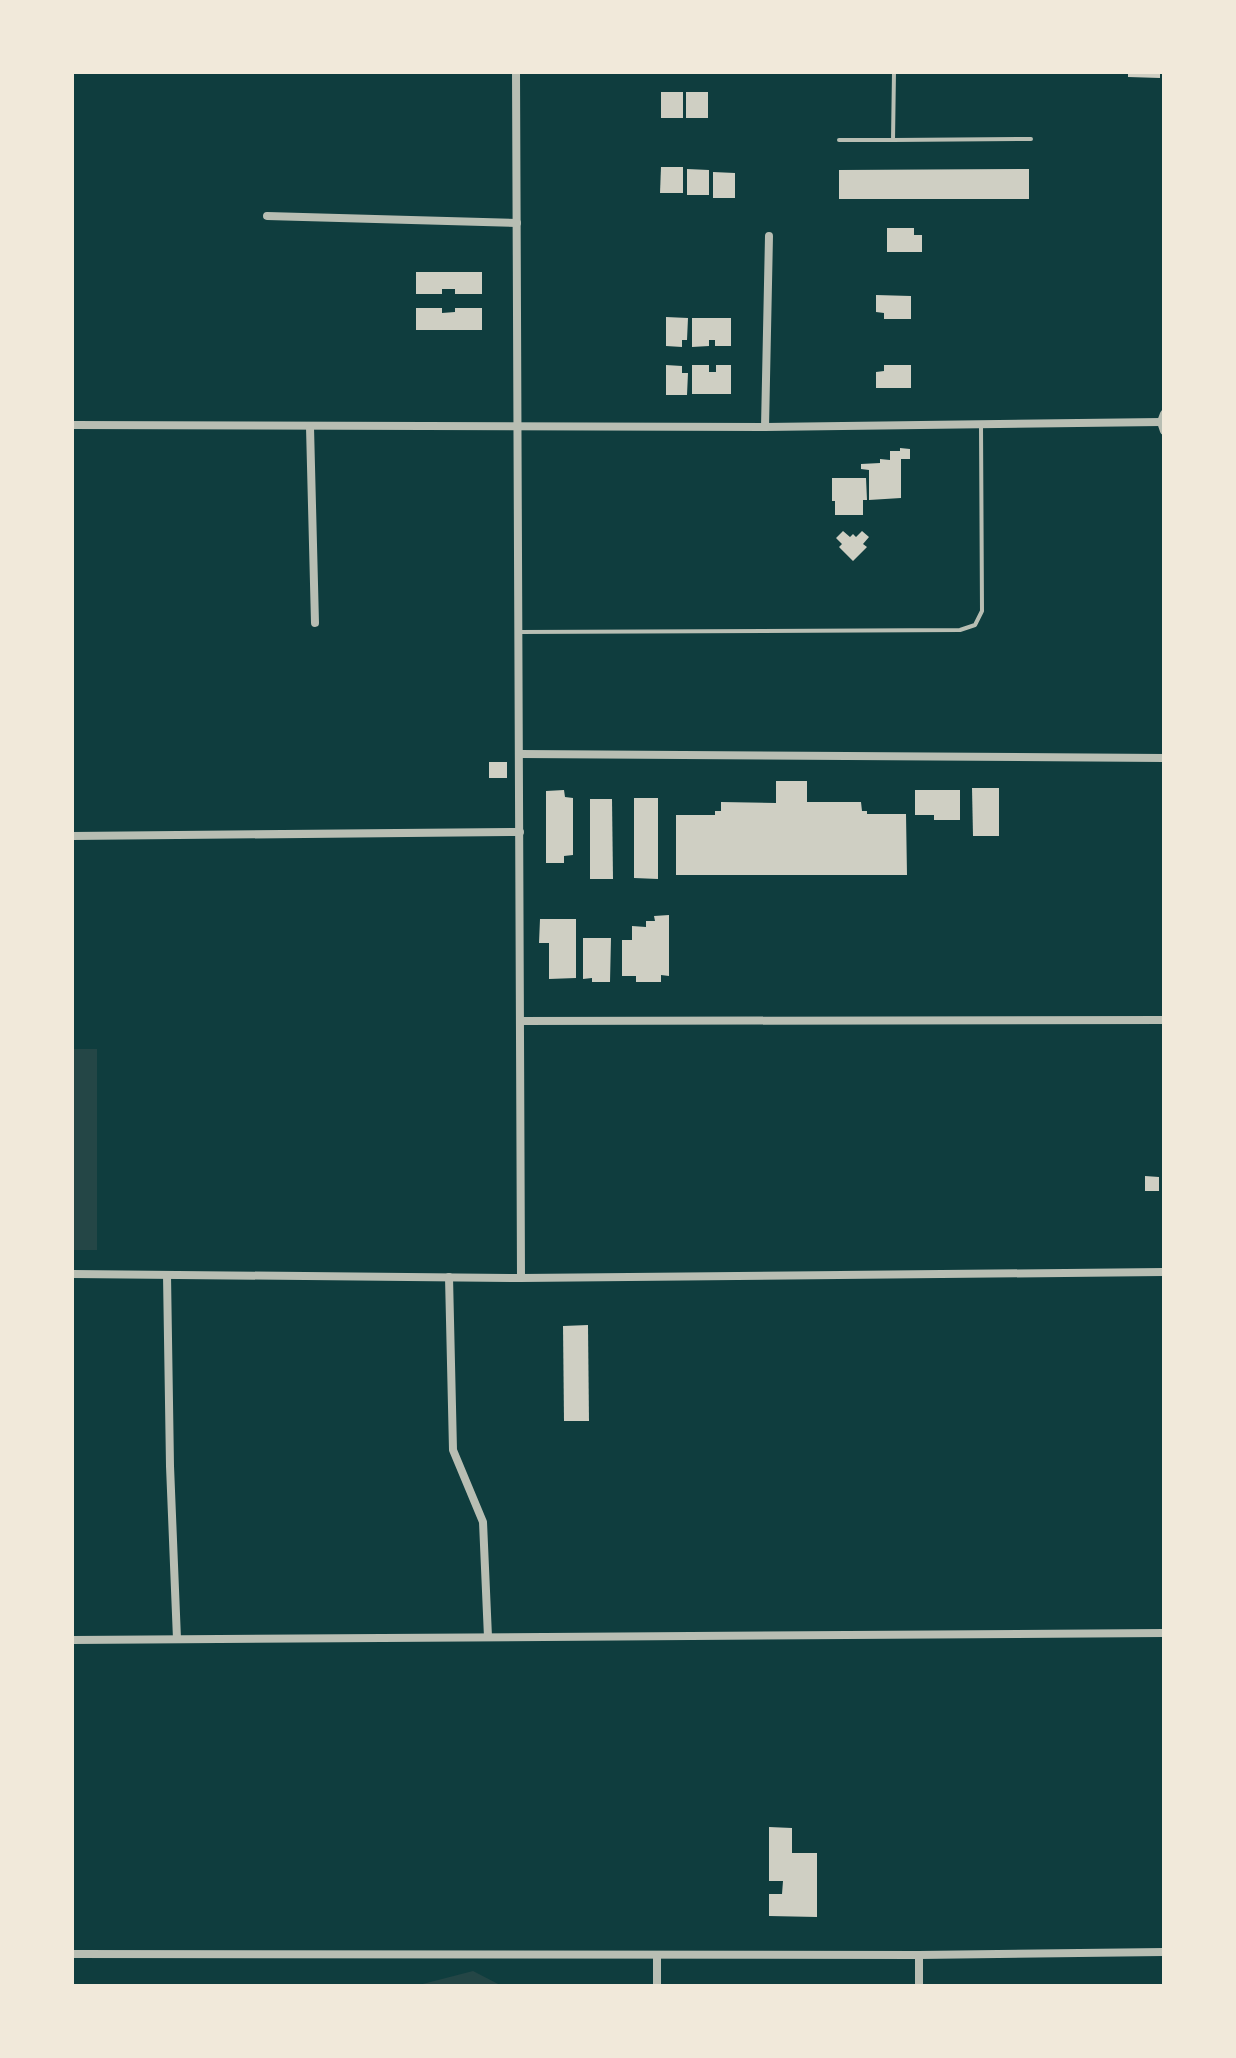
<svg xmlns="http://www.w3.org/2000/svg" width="1236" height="2058" font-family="'DejaVu Sans',sans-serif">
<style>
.green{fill:#244646}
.building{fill:#cfcfc3}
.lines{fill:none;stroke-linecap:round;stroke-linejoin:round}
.service{stroke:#b8beb3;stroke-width:4}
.minor{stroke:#b8beb3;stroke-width:8}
</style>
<rect width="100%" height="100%" fill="#0f3d3e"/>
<g class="green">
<rect x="72" y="1049" width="25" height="201"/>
<path d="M 473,1971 L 502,1986 L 415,1986 Z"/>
</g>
<g class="building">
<path d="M 1128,72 L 1160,72 L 1160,78 L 1128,77 Z"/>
<rect x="661" y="92" width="22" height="26"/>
<rect x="686" y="92" width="22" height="26"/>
<path d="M 661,167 L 683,167 L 683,193 L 660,193 Z"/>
<path d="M 687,169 L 709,170 L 709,195 L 687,195 Z"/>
<path d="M 1029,169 L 1029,199 L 839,199 L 839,170 Z"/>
<path d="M 713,172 L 735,173 L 735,198 L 713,198 Z"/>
<path d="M 887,228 L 914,228 L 914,235 L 922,235 L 922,252 L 887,252 Z"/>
<path d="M 416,272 L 482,272 L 482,294 L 455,294 L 455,289 L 442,289 L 442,294 L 416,294 Z"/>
<path d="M 876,295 L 911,296 L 911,319 L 884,319 L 884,313 L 876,312 Z"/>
<path d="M 416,308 L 442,308 L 442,313 L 455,312 L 455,308 L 482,308 L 482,330 L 416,330 Z"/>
<path d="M 666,317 L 688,318 L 687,340 L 682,340 L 682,347 L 666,346 Z"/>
<path d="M 692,318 L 731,318 L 731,346 L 715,346 L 715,340 L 709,340 L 709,346 L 692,347 Z"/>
<path d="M 666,365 L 682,366 L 682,373 L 688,373 L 687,395 L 666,395 Z"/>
<path d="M 692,365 L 709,365 L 709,372 L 716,372 L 716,365 L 731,365 L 731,394 L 692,394 Z"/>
<path d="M 884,365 L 911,365 L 911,388 L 876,388 L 876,372 L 884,371 Z"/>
<path d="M 900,448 L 910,449 L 910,459 L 901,459 L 901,498 L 869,500 L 869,470 L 861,469 L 861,464 L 880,463 L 880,459 L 890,460 L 890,451 L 900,451 Z"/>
<path d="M 832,478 L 866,478 L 867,500 L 863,500 L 863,515 L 835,515 L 835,501 L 832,501 Z"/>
<path d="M 843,531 L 850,537 L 853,534 L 856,537 L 862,531 L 869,537 L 863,544 L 867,547 L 853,561 L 839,547 L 842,544 L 836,538 Z"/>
<rect x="489" y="762" width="18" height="16"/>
<path d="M 776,781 L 807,781 L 807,802 L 861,802 L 862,811 L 867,811 L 867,814 L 906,814 L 907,875 L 676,875 L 676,815 L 715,815 L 715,811 L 721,811 L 721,802 L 776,803 Z"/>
<path d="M 972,788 L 999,788 L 999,836 L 973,836 Z"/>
<path d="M 564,790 L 565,797 L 573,798 L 573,855 L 564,856 L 564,863 L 546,863 L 546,791 Z"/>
<path d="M 915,790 L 960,790 L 960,820 L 934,820 L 934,815 L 915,815 Z"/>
<path d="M 634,798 L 658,798 L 658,879 L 634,878 Z"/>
<path d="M 590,799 L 612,799 L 613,879 L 590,879 Z"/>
<path d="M 669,915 L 669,976 L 661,975 L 661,982 L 636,982 L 636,976 L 622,976 L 622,940 L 632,940 L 632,926 L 646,927 L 646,921 L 655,921 L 654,916 Z"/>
<path d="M 540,919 L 576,919 L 576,978 L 549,979 L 549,943 L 539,943 Z"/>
<path d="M 583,938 L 611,938 L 610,982 L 592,982 L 592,978 L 583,979 Z"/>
<path d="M 1145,1176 L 1159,1177 L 1159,1191 L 1145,1191 Z"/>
<path d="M 588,1325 L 589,1421 L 564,1421 L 563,1326 Z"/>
<path d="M 769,1827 L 792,1828 L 792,1853 L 817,1853 L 817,1917 L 769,1916 L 769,1894 L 782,1894 L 783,1881 L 769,1881 Z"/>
</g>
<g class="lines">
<g class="service">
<path d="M 894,72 L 893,140 L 1031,139"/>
<path d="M 839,140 L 893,140"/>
<path d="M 519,632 L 960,630 L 975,625 L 982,611 L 981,426"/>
</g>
<g class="minor">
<path d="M 516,72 L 521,1278"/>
<path d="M 267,216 L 517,223"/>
<path d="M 1164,414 L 1161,422 L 1164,431"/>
<path d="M 72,425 L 765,427 L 1161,422"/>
<path d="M 310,427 L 315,623"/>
<path d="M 765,427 L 769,236"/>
<path d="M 520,754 L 1164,758"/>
<path d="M 72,836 L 520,832"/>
<path d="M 521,1021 L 1164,1020"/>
<path d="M 72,1274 L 521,1278 L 1164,1272"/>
<path d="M 167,1275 L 170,1466 L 177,1639"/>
<path d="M 449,1277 L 453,1450 L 483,1522 L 488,1637"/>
<path d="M 72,1640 L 1164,1633"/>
<path d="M 72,1954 L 919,1955 L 1164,1952"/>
<path d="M 657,1955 L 657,1986"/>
<path d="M 919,1955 L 919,1986"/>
</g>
</g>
<rect width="1236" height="2058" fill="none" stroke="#f1e9da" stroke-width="148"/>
</svg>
